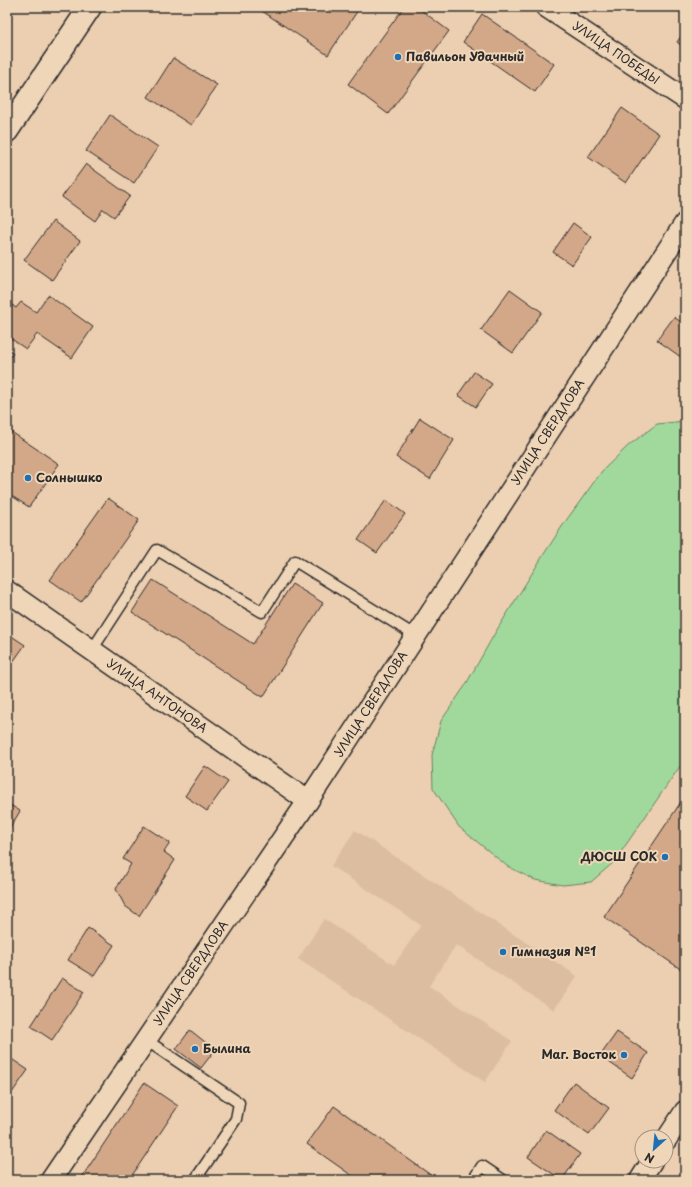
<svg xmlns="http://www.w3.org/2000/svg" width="692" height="1187" font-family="'Playpen Sans',sans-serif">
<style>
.built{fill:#ddbd9f}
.green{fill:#a1d99d;stroke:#668264}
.building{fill:#d3a889;stroke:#2b2b2b}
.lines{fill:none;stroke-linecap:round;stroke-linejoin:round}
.lane-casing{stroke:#2b2b2b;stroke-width:13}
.street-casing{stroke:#2b2b2b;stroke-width:23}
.secondary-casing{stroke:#2b2b2b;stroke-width:25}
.lane{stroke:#f0d6b8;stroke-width:10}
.street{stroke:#f0d6b8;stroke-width:20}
.secondary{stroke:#f0d6b8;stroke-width:22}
.poi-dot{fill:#1f6fb2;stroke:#f0d6b8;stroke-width:1.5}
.labels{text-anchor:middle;stroke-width:4;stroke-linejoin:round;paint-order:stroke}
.street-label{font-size:12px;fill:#2b2b2b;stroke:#f0d6b8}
.poi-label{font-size:12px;font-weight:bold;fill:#2b2b2b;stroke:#f0d6b8;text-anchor:start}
</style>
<rect width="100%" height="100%" fill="#ecceb0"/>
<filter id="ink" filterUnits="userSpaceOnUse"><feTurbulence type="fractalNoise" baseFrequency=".025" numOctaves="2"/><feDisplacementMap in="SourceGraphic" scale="8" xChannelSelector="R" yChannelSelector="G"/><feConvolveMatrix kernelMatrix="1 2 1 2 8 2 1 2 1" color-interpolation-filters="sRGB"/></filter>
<g filter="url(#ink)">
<path class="built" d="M 355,830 L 577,976 L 554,1010 L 456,945 L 429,986 L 512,1041 L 485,1082 L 298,959 L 324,919 L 394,965 L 421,925 L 331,866 Z"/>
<path class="green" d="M 685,421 L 685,759 L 614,862 L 591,882 L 563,885 L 535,880 L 507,866 L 459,827 L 433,788 L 432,755 L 441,721 L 465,686 L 495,633 L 544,554 L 565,522 L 602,471 L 629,445 L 657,424 Z"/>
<g class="building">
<path d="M 256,7 L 360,7 L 328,55 Z"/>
<path d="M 404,7 L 417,7 L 449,31 L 388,114 L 348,84 Z"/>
<path d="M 482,14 L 554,64 L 535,92 L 463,42 Z"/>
<path d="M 685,31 L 685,48 L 677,42 Z"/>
<path d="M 173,58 L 217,85 L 191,125 L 148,97 Z"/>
<path d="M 622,108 L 659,134 L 626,183 L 588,157 Z"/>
<path d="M 110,115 L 158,147 L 134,183 L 86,151 Z"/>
<path d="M 86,164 L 130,196 L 114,217 L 103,209 L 95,221 L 62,197 Z"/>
<path d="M 53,221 L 80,241 L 52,280 L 24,260 Z"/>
<path d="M 573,223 L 592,237 L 572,265 L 553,252 Z"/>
<path d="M 510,289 L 542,312 L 513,353 L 481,330 Z"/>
<path d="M 48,295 L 93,327 L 72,358 L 37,334 L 26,349 L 7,336 L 7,301 L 16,308 L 21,302 L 36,312 Z"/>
<path d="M 674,317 L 685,325 L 685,360 L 657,340 Z"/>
<path d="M 7,349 L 13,353 L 7,362 Z"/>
<path d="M 474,372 L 492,384 L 476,407 L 458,395 Z"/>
<path d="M 420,418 L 454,440 L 430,479 L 396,457 Z"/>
<path d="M 7,429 L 59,464 L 29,507 L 7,493 Z"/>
<path d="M 108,498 L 139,520 L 81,602 L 50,580 Z"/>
<path d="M 386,500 L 405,514 L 377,553 L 358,540 Z"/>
<path d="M 153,580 L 253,644 L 292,584 L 323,603 L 263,697 L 132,612 Z"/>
<path d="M 7,633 L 25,645 L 10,666 L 7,663 Z"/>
<path d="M 205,766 L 228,782 L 207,811 L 185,796 Z"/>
<path d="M 685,796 L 685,972 L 604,917 Z"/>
<path d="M 7,803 L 20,811 L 7,833 Z"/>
<path d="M 144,826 L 170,843 L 164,852 L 175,860 L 139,916 L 125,906 L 116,889 L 131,864 L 123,859 Z"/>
<path d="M 88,928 L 114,945 L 94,976 L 68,960 Z"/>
<path d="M 62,978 L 84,992 L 52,1040 L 31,1026 Z"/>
<path d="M 190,1030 L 215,1050 L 201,1068 L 176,1049 Z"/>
<path d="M 617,1032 L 648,1053 L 632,1078 L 600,1056 Z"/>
<path d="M 7,1056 L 28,1070 L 9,1097 L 7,1096 Z"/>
<path d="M 574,1082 L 609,1108 L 589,1135 L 554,1110 Z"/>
<path d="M 144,1083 L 178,1106 L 129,1180 L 80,1180 Z"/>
<path d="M 334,1106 L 432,1176 L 429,1180 L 358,1180 L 307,1144 Z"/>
<path d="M 546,1130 L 580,1154 L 562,1180 L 528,1157 Z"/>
</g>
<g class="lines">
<g class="lane-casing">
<g id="lane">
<path d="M 92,650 L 157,550 L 262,612 L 295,561 L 416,636"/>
<path d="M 146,1040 L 239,1103 L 236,1119 L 195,1180"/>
<path d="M 473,1180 L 482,1166 L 503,1180"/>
</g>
</g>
<g class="street-casing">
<g id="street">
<path d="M 546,7 L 685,99"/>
<path d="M 7,591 L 308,801"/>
<path d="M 666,1140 L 685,1111"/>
<path d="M 51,1180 L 308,801 L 685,223"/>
<path d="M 640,1180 L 652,1161"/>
</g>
</g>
<g class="secondary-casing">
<path id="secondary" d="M 7,131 L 90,7"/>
</g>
<use href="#lane" class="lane"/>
<use href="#street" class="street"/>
<use href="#secondary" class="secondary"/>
</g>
</g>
<g class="poi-dot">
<circle cx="398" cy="57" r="4"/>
<circle cx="28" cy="478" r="4"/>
<circle cx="665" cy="857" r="4"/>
<circle cx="503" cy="952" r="4"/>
<circle cx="195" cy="1049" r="4"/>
<circle cx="624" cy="1055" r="4"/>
</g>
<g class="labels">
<g class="street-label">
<text transform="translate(616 53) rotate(34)" y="4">УЛИЦА ПОБЕДЫ</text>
<text transform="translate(548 432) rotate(-57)" y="4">УЛИЦА СВЕРДЛОВА</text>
<text transform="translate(157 696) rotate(35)" y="4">УЛИЦА АНТОНОВА</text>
<text transform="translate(371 704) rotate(-57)" y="4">УЛИЦА СВЕРДЛОВА</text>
<text transform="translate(191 973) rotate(-56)" y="4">УЛИЦА СВЕРДЛОВА</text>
</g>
<g class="poi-label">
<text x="406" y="61">Павильон Удачный</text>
<text x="36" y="482">Солнышко</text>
<text x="657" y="861" text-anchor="end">ДЮСШ СОК</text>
<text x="511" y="956">Гимназия №1</text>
<text x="203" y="1053">Былина</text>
<text x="616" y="1059" text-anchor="end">Маг. Восток</text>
</g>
</g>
<rect width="692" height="1187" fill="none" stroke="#f0d6b8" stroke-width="24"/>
<rect x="12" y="12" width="668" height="1163" fill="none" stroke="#2b2b2b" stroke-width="1.5" filter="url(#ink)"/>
<g transform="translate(654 1149) rotate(207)"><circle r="19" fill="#f0d6b8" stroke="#a19280"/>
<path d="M0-3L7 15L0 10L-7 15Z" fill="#1f6fb2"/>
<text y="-6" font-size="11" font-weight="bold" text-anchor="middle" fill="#2b2b2b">N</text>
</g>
</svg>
